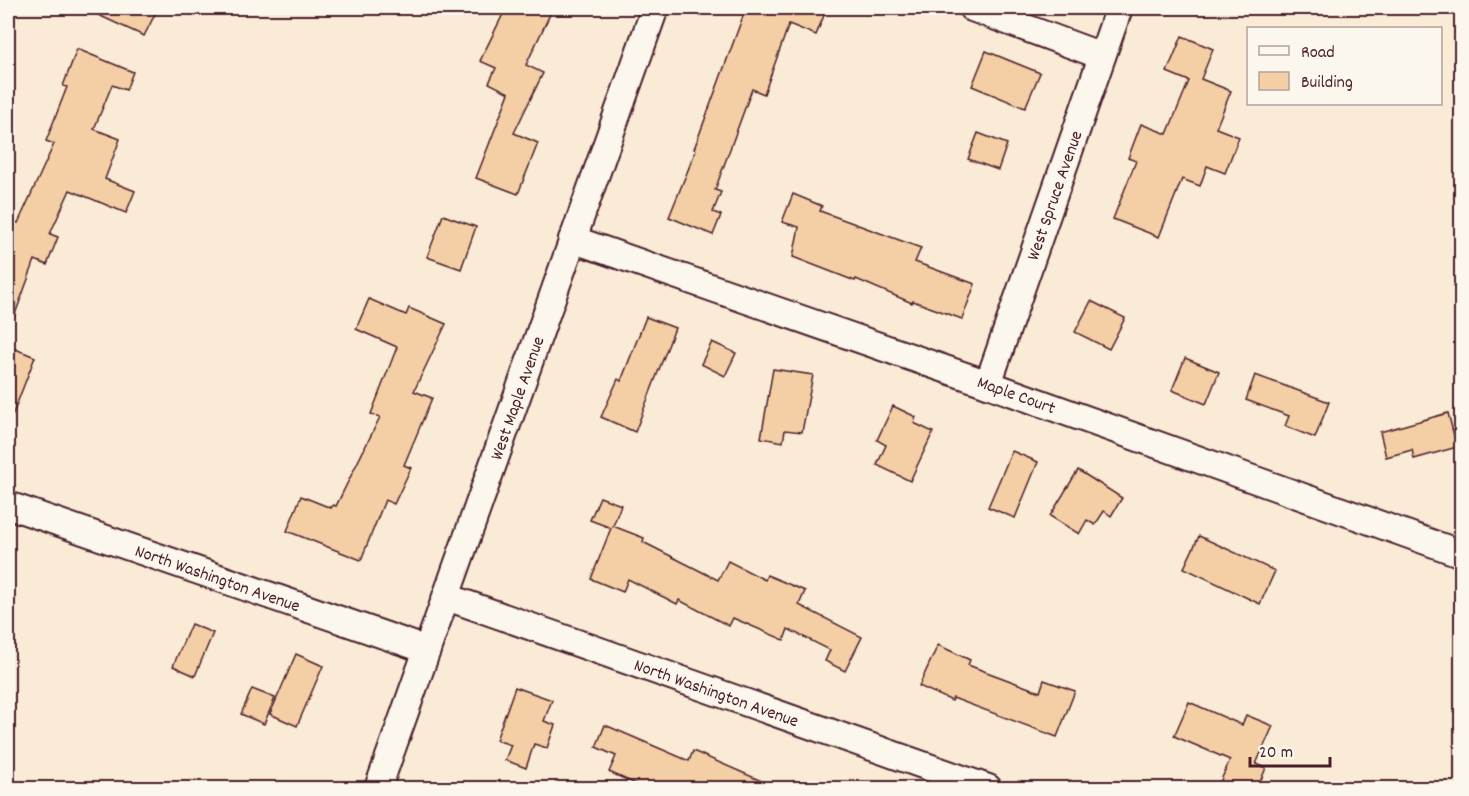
<svg xmlns="http://www.w3.org/2000/svg" width="1469" height="796" font-family="Dekko,sans-serif">
<style>
.building{fill:#f4cea4;stroke:#4a1f2b;stroke-width:1.5}
.lines{fill:none;stroke-linecap:round;stroke-linejoin:round}
.minor-casing{stroke:#4a1f2b;stroke-width:30}
.minor{stroke:#fbf7ec;stroke-width:26}
.labels{text-anchor:middle;stroke-width:4.5;stroke-linejoin:round;paint-order:stroke}
.street-label{font-size:18px;fill:#4a1f2b;stroke:#fbf7ec}
</style>
<rect width="100%" height="100%" fill="#f9ebd6"/>
<filter id="ink" filterUnits="userSpaceOnUse"><feTurbulence type="fractalNoise" baseFrequency=".0167" numOctaves="2"/><feDisplacementMap in="SourceGraphic" scale="12" xChannelSelector="R" yChannelSelector="G"/><feConvolveMatrix kernelMatrix="1 2 1 2 8 2 1 2 1" color-interpolation-filters="sRGB"/></filter>
<g filter="url(#ink)">
<g class="building">
<path d="M 83,8 L 158,8 L 144,36 Z"/>
<path d="M 506,8 L 553,8 L 526,65 L 543,73 L 514,133 L 538,143 L 518,194 L 476,178 L 509,93 L 489,83 L 496,68 L 480,61 Z"/>
<path d="M 746,8 L 827,8 L 816,35 L 789,24 L 764,94 L 752,89 L 715,190 L 721,192 L 713,212 L 721,215 L 713,235 L 669,217 L 696,150 L 694,149 Z"/>
<path d="M 1182,36 L 1213,49 L 1201,79 L 1231,91 L 1216,128 L 1239,137 L 1225,173 L 1207,166 L 1200,186 L 1182,179 L 1159,237 L 1113,219 L 1136,161 L 1128,158 L 1141,124 L 1167,134 L 1189,81 L 1167,72 Z"/>
<path d="M 77,49 L 133,72 L 126,90 L 112,85 L 94,129 L 120,139 L 105,179 L 135,191 L 126,213 L 70,190 L 50,234 L 58,237 L 47,265 L 35,260 L 10,328 L 8,328 L 8,219 L 18,223 L 54,144 L 46,141 L 67,87 L 63,86 Z"/>
<path d="M 986,51 L 1040,73 L 1025,108 L 972,86 Z"/>
<path d="M 978,133 L 1007,144 L 998,170 L 968,159 Z"/>
<path d="M 793,194 L 822,206 L 820,211 L 921,248 L 915,262 L 975,284 L 962,319 L 913,301 L 912,303 L 856,279 L 855,281 L 793,257 L 799,227 L 782,222 Z"/>
<path d="M 443,215 L 476,227 L 461,269 L 427,257 Z"/>
<path d="M 369,299 L 406,315 L 409,308 L 446,324 L 414,391 L 432,398 L 404,465 L 411,468 L 394,504 L 385,500 L 361,560 L 287,531 L 301,496 L 331,508 L 333,505 L 336,506 L 380,417 L 371,414 L 397,347 L 356,329 Z"/>
<path d="M 1091,301 L 1125,318 L 1109,349 L 1075,332 Z"/>
<path d="M 646,317 L 675,328 L 635,432 L 601,417 L 618,379 L 621,381 Z"/>
<path d="M 712,342 L 736,353 L 725,376 L 701,364 Z"/>
<path d="M 8,346 L 35,357 L 9,424 L 8,424 Z"/>
<path d="M 1185,358 L 1219,372 L 1206,404 L 1172,390 Z"/>
<path d="M 773,369 L 813,375 L 802,432 L 785,430 L 783,442 L 761,438 Z"/>
<path d="M 1255,375 L 1329,402 L 1315,438 L 1285,426 L 1289,416 L 1246,400 Z"/>
<path d="M 893,406 L 916,417 L 914,423 L 933,432 L 910,481 L 877,465 L 886,445 L 877,440 Z"/>
<path d="M 1448,413 L 1457,447 L 1414,459 L 1412,450 L 1386,457 L 1380,432 Z"/>
<path d="M 1012,451 L 1038,462 L 1015,518 L 988,507 Z"/>
<path d="M 1078,470 L 1122,498 L 1111,516 L 1104,511 L 1095,525 L 1087,520 L 1079,534 L 1050,516 Z"/>
<path d="M 600,497 L 621,505 L 613,526 L 644,538 L 643,542 L 718,580 L 728,561 L 765,580 L 767,575 L 805,591 L 799,605 L 862,637 L 845,671 L 825,661 L 830,650 L 788,629 L 784,640 L 733,618 L 729,626 L 679,600 L 677,604 L 628,579 L 623,592 L 591,579 L 611,528 L 590,520 Z"/>
<path d="M 1199,536 L 1275,571 L 1260,604 L 1184,568 Z"/>
<path d="M 191,624 L 213,633 L 195,676 L 173,666 Z"/>
<path d="M 938,645 L 970,660 L 968,665 L 1040,692 L 1044,680 L 1075,691 L 1057,737 L 953,698 L 952,701 L 919,686 Z"/>
<path d="M 296,654 L 323,666 L 297,726 L 270,714 Z"/>
<path d="M 515,687 L 552,700 L 544,721 L 555,725 L 547,748 L 534,744 L 526,768 L 505,760 L 511,745 L 496,740 Z"/>
<path d="M 252,689 L 275,698 L 264,724 L 241,714 Z"/>
<path d="M 1189,702 L 1242,725 L 1246,715 L 1273,726 L 1256,764 L 1266,768 L 1257,789 L 1217,789 L 1230,760 L 1174,736 Z"/>
<path d="M 605,725 L 689,761 L 693,751 L 780,789 L 647,789 L 609,772 L 616,756 L 596,747 Z"/>
</g>
<g class="lines">
<g class="minor-casing">
<g id="minor">
<path d="M 972,8 L 1102,56"/>
<path id="s1" d="M 572,239 L 988,384 L 1462,554"/>
<path id="s2" d="M 988,384 L 1119,8"/>
<path id="s3" d="M 8,505 L 427,650"/>
<path id="s4" d="M 447,597 L 988,788"/>
<path id="s5" d="M 378,788 L 655,8"/>
</g>
</g>
<use href="#minor" class="minor"/>
</g>
</g>
<g class="labels">
<g class="street-label">
<text dy="6" stroke="none"><textPath href="#s2" startOffset="200">West Spruce Avenue</textPath></text>
<text dy="6" stroke="none"><textPath href="#s1" startOffset="471">Maple Court</textPath></text>
<text dy="6" stroke="none"><textPath href="#s5" startOffset="414">West Maple Avenue</textPath></text>
<text dy="6" stroke="none"><textPath href="#s3" startOffset="222">North Washington Avenue</textPath></text>
<text dy="6" stroke="none"><textPath href="#s4" startOffset="286">North Washington Avenue</textPath></text>
</g>
</g>
<rect width="1469" height="796" fill="none" stroke="#fbf7ec" stroke-width="30"/>
<rect x="15" y="15" width="1439" height="766" fill="none" stroke="#4a1f2b" stroke-width="2" filter="url(#ink)"/>
<rect x="1247" y="27" width="195" height="78" fill="#fbf7ec" stroke="#b4a19f" stroke-width="1.5"/>
<rect x="1259" y="46" width="30" height="9" fill="#fbf7ec" stroke="#b4a19f" stroke-width="1.5"/>
<text x="1301" y="57" font-size="18" fill="#4a1f2b">Road</text>
<rect x="1259" y="72" width="30" height="18" fill="#f4cea4" stroke="#b4a19f" stroke-width="1.5"/>
<text x="1301" y="87" font-size="18" fill="#4a1f2b">Building</text>
<path d="M1250 757v9h80v-9" fill="none" stroke="#4a1f2b" stroke-width="3"/>
<text x="1259" y="757" font-size="18" fill="#4a1f2b" stroke="#fbf7ec" stroke-width="4.5" paint-order="stroke">20 m</text>
</svg>
